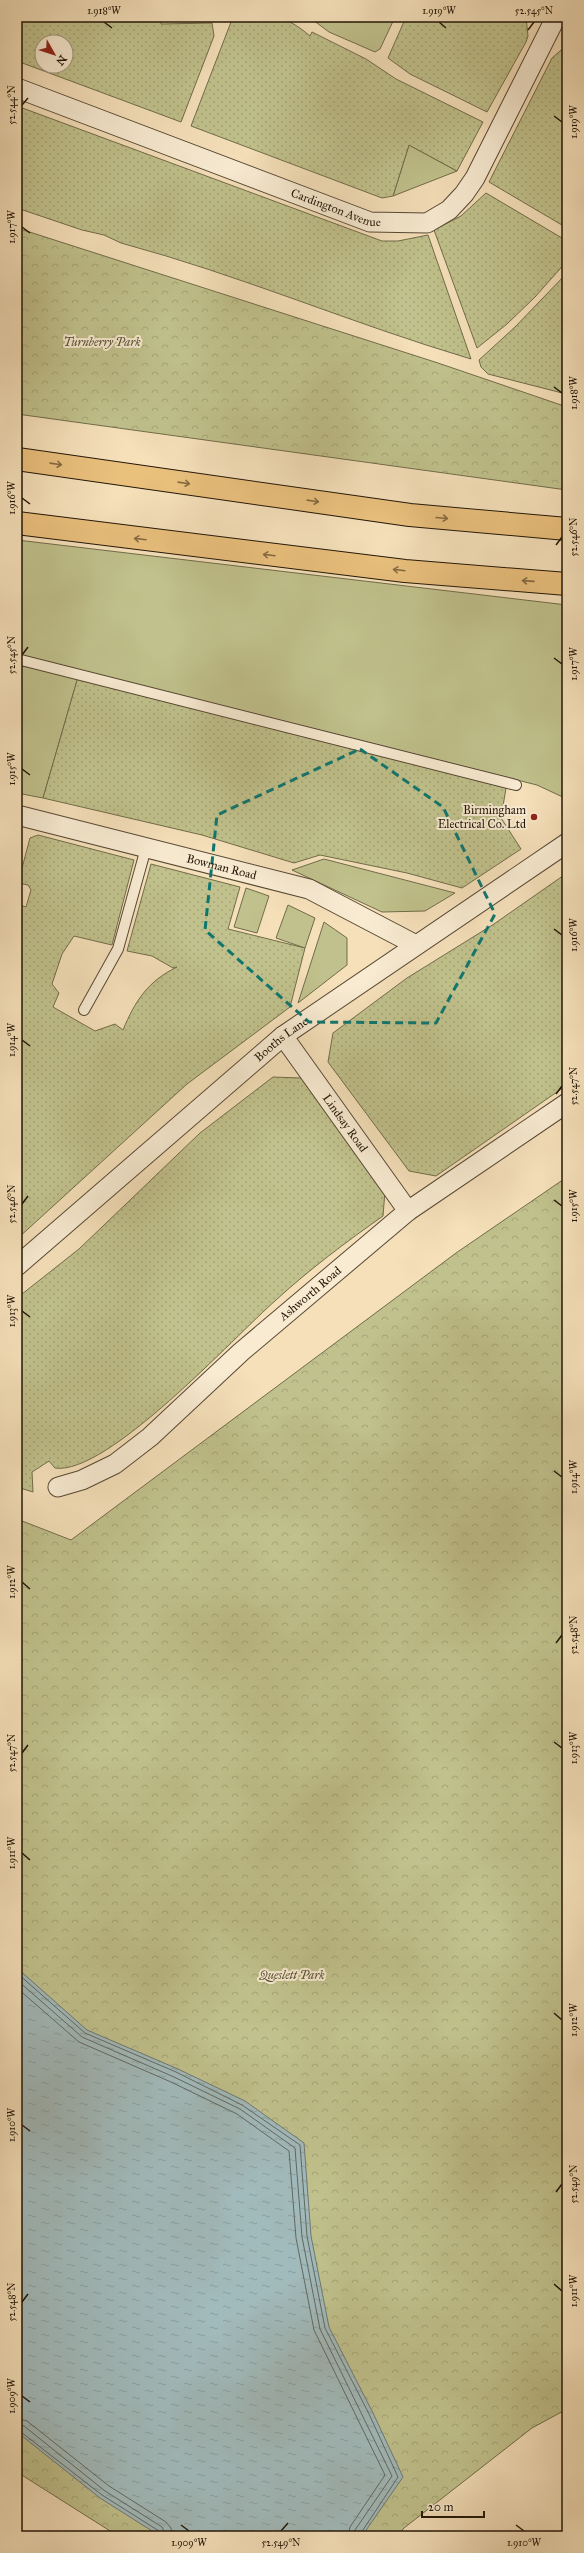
<svg xmlns="http://www.w3.org/2000/svg" width="584" height="2553" font-family="'IM FELL Great Primer',serif">
<style>
.grass{fill:#c0c18c;stroke:#716c4a}
.park{fill:url(#park-crowns);stroke:#716c4a}
.garden{fill:url(#garden-dots);stroke:#716c4a;fill-rule:evenodd}
.water{fill:url(#water-ripples);stroke:#6e7873}
.lines{fill:none;stroke-linecap:round;stroke-linejoin:round}
.shore{stroke:#626861;stroke-width:1}
.service-casing{stroke:#574834;stroke-width:12}
.minor-casing{stroke:#574834;stroke-width:21}
.motorway-casing{stroke:#221607;stroke-width:24}
.service{stroke:#f8ebd2;stroke-width:10}
.minor{stroke:#f8ebd2;stroke-width:19}
.motorway{stroke:#eac07d;stroke-width:22}
.oneway{stroke:#866b42}
.marked{fill:none;stroke:#0f766e;stroke-width:3;stroke-dasharray:8 5;stroke-linejoin:round}
.ticks{fill:none;stroke:#221607;stroke-width:1.5}
.poi-dot{fill:#8f2418;stroke:#f8ebd2;stroke-width:1.5}
.labels{text-anchor:middle;stroke-width:4;stroke-linejoin:round;paint-order:stroke}
.street-label{font-size:12px;fill:#221607;stroke:#f8ebd2}
.park-label{font-size:12px;font-style:italic;fill:#595236;stroke:#f8ebd2}
.poi-label{font-size:12px;fill:#221607;stroke:#f8ebd2;text-anchor:end}
.neatline{fill:none;stroke:#221607;stroke-width:1.5}
.ticks-label{font-size:10px;text-anchor:middle;fill:#221607}
</style>
<defs>
<pattern id="park-crowns" width="20" height="18" patternUnits="userSpaceOnUse"><rect width="20" height="18" fill="#c0c18c"/><path d="M2 6a3 3 0 1 1 6 0M12 15a3 3 0 1 1 6 0" fill="none" stroke="#a5a577"/></pattern>
<pattern id="garden-dots" width="8" height="8" patternUnits="userSpaceOnUse"><rect width="8" height="8" fill="#c0c18c"/><path d="M2 2h.1M6 6h.1" fill="none" stroke="#a5a577" stroke-width="1.8" stroke-linecap="round"/></pattern>
<pattern id="water-ripples" width="26" height="14" patternUnits="userSpaceOnUse"><rect width="26" height="14" fill="#a1babb"/><path d="M2 4q2-2 4 0t4 0M15 11q2-2 4 0t4 0" fill="none" stroke="#8a9f9f"/></pattern>
</defs>
<rect width="100%" height="100%" fill="#f5e0ba"/>
<filter id="stains"><feTurbulence type="fractalNoise" baseFrequency=".005" numOctaves="4"/><feColorMatrix values="0 0 0 0 .2 0 0 0 0 .09 0 0 0 0 .02 0 0 0 .5 -.17"/></filter>
<radialGradient id="worn" r=".72"><stop offset=".6" stop-color="#630" stop-opacity="0"/><stop offset="1" stop-color="#630" stop-opacity=".3"/></radialGradient>
<g class="grass">
<path d="M 309,17 L 395,17 L 380,49 L 375,52 L 329,32 Z"/>
<path d="M 409,145 L 457,171 L 393,196 Z"/>
<path d="M 17,540 L 567,605 L 567,799 L 537,785 L 17,654 Z"/>
<path d="M 17,665 L 78,677 L 43,798 L 17,793 Z"/>
<path d="M 324,859 L 455,893 L 425,911 L 382,912 L 292,870 Z"/>
<path d="M 246,888 L 269,896 L 257,933 L 234,927 Z"/>
<path d="M 288,905 L 315,918 L 305,948 L 276,938 Z"/>
<path d="M 324,922 L 347,938 L 347,965 L 298,1003 Z"/>
</g>
<g class="park">
<path d="M 17,228 L 438,363 L 567,407 L 567,490 L 17,414 Z"/>
<path d="M 567,1177 L 567,2409 L 532,2428 L 404,2528 L 397,2536 L 118,2536 L 17,2472 L 17,1519 L 71,1540 L 456,1253 Z"/>
</g>
<g class="garden">
<path d="M 17,17 L 162,17 L 161,24 L 212,23 L 214,36 L 181,122 L 17,61 ZM 42,42 L 66,42 L 66,66 L 42,66 Z"/>
<path d="M 269,17 C 286,17 298,26 310,36 L 312,32 L 366,59 L 396,79 L 483,122 L 457,171 L 409,145 L 393,196 L 382,198 L 191,126 L 231,22 Z"/>
<path d="M 406,17 L 526,17 L 528,36 L 526,42 L 487,112 L 410,74 L 388,58 Z"/>
<path d="M 567,45 L 567,228 L 489,182 L 552,58 Z"/>
<path d="M 17,106 L 382,241 L 398,241 L 428,235 L 471,359 C 353,324 240,275 121,243 L 104,235 L 82,230 L 17,208 Z"/>
<path d="M 486,193 L 567,241 L 567,261 L 535,297 L 507,324 L 477,348 L 434,230 L 461,216 Z"/>
<path d="M 567,273 L 566,394 L 488,374 L 481,367 L 479,360 L 515,327 Z"/>
<path d="M 78,677 L 506,788 L 501,818 L 521,849 L 462,888 L 407,873 L 320,855 L 294,863 L 202,835 L 43,798 Z"/>
<path d="M 38,835 L 134,860 L 112,945 L 74,936 L 62,954 L 52,984 L 59,993 L 53,1007 L 95,1031 L 115,1024 L 123,1030 C 135,1001 148,981 177,967 L 173,968 L 152,956 L 127,951 L 151,864 L 240,887 L 228,929 L 305,948 L 290,1007 L 187,1084 L 17,1239 L 17,904 L 26,907 L 31,890 L 28,885 L 18,883 L 30,838 Z"/>
<path d="M 567,873 L 567,1085 L 436,1176 L 409,1171 L 328,1062 L 333,1033 L 407,978 L 494,924 Z"/>
<path d="M 273,1077 L 301,1078 L 385,1191 L 383,1216 C 346,1242 310,1269 276,1300 C 235,1336 107,1476 55,1468 L 49,1461 L 32,1472 L 33,1492 L 17,1487 L 17,1298 L 79,1249 L 200,1133 Z"/>
</g>
<path class="water" d="M 17,1968 L 87,2030 L 178,2069 L 245,2101 L 304,2143 L 311,2236 L 329,2327 L 373,2413 L 403,2477 L 362,2536 L 160,2536 L 100,2498 L 17,2432 Z"/>
<g class="lines">
<g class="shore">
<path d="M 17,1973 L 85,2033 L 176,2072 L 242,2105 L 300,2145 L 307,2236 L 325,2328 L 369,2414 L 398,2477 L 359,2536"/>
<path d="M 17,1980 L 82,2037 L 174,2077 L 240,2109 L 295,2148 L 302,2237 L 320,2329 L 392,2476 L 355,2530 L 354,2536"/>
<path d="M 17,1988 L 79,2042 L 171,2082 L 237,2114 L 289,2151 L 296,2238 L 314,2330 L 385,2475 L 350,2527 L 348,2536"/>
<path d="M 17,2418 L 27,2421 L 109,2486 L 166,2522 L 171,2528 L 172,2536"/>
<path d="M 17,2424 L 24,2426 L 105,2491 L 162,2527 L 166,2536"/>
<path d="M 17,2429 L 102,2495 L 159,2531 L 161,2536"/>
</g>
<g class="service-casing">
<g id="service">
<path d="M 17,659 L 516,785"/>
<path d="M 84,1010 L 118,949 L 146,848"/>
</g>
</g>
<g class="minor-casing">
<g id="minor">
<path id="s1" d="M 17,88 L 370,222 L 427,223 L 449,210 L 464,194 L 475,178 L 556,17"/>
<path id="s2" d="M 17,815 L 309,889 L 416,945"/>
<path id="s3" d="M 283,1036 L 408,1211"/>
<path id="s4" d="M 17,1266 L 283,1036 L 567,843"/>
<path id="s5" d="M 58,1487 L 82,1480 L 115,1464 L 150,1437 L 241,1352 L 408,1211 L 567,1103"/>
</g>
</g>
<g class="motorway-casing">
<g id="motorway">
<path d="M 17,459 L 410,515 L 567,529"/>
<path d="M 17,523 L 405,571 L 567,584"/>
</g>
</g>
<use href="#service" class="service"/>
<use href="#minor" class="minor"/>
<use href="#motorway" class="motorway"/>
</g>
<defs><path id="oneway-shaft" d="M-6 0H5M1.5-3L5.5 0L1.5 3" fill="none" stroke-width="1.6" stroke-linecap="round" stroke-linejoin="round"/></defs>
<g class="oneway">
<use href="#oneway-shaft" transform="translate(56 464) rotate(8)"/>
<use href="#oneway-shaft" transform="translate(184 483) rotate(8)"/>
<use href="#oneway-shaft" transform="translate(313 501) rotate(8)"/>
<use href="#oneway-shaft" transform="translate(442 518) rotate(5)"/>
<use href="#oneway-shaft" transform="translate(140 539) rotate(-173)"/>
<use href="#oneway-shaft" transform="translate(269 555) rotate(-173)"/>
<use href="#oneway-shaft" transform="translate(399 570) rotate(-173)"/>
<use href="#oneway-shaft" transform="translate(528 581) rotate(-176)"/>
</g>
<path class="marked" d="M 360,749 L 443,807 L 495,914 L 436,1023 L 309,1022 L 205,930 L 217,815 Z"/>
<path class="ticks" d="M 104,22 L 112,28M 439,22 L 446,28M 528,30 L 534,22M 22,105 L 28,98M 554,116 L 562,122M 22,227 L 30,233M 554,387 L 562,393M 22,498 L 30,504M 556,545 L 562,537M 22,655 L 28,647M 554,658 L 562,664M 22,769 L 30,775M 554,929 L 562,935M 22,1040 L 30,1046M 556,1094 L 562,1086M 554,1200 L 562,1206M 22,1204 L 28,1196M 22,1311 L 30,1317M 554,1471 L 562,1477M 22,1582 L 30,1589M 556,1643 L 562,1635M 554,1742 L 562,1748M 22,1753 L 28,1745M 22,1853 L 30,1860M 554,2013 L 562,2020M 22,2125 L 30,2131M 556,2192 L 562,2184M 554,2284 L 562,2291M 22,2302 L 28,2294M 22,2396 L 30,2402M 181,2525 L 189,2531M 516,2525 L 524,2531M 281,2531 L 288,2523"/>
<circle class="poi-dot" cx="534" cy="817" r="4"/>
<g class="labels">
<g class="street-label">
<text dy="4" stroke="none"><textPath href="#s1" startOffset="341">Cardington Avenue</textPath></text>
<text dy="4" stroke="none"><textPath href="#s2" startOffset="211">Bowman Road</textPath></text>
<text dy="4" stroke="none"><textPath href="#s4" startOffset="348">Booths Lane</textPath></text>
<text dy="4" stroke="none"><textPath href="#s3" startOffset="107">Lindsay Road</textPath></text>
<text dy="4" stroke="none"><textPath href="#s5" startOffset="321">Ashworth Road</textPath></text>
</g>
<g class="park-label">
<text x="102" y="346">Turnberry Park</text>
<text x="292" y="1979">Queslett Park</text>
</g>
<g class="poi-label">
<text x="526" y="814">Birmingham<tspan x="526" dy="14">Electrical Co. Ltd</tspan></text>
</g>
</g>
<rect width="584" height="2553" fill="none" stroke="#f5e0ba" stroke-width="44"/>
<g transform="translate(54 54) rotate(129)"><circle r="19" fill="#f8ebd2" stroke="#a29681"/>
<path d="M0-3L7 15L0 10L-7 15Z" fill="#8f2418"/>
<text y="-6" font-size="11" font-weight="bold" text-anchor="middle" fill="#221607">N</text>
</g>
<path d="M422 2511v6h62v-6" fill="none" stroke="#221607" stroke-width="2"/>
<text x="428" y="2511" font-size="12" fill="#221607" stroke="#f8ebd2" stroke-width="3" paint-order="stroke">20 m</text>
<rect x="22" y="22" width="540" height="2509" class="neatline"/>
<g class="ticks-label">
<text x="104" y="14">1.918°W</text>
<text x="439" y="14">1.919°W</text>
<text x="534" y="14">52.545°N</text>
<text transform="translate(11 105) rotate(-90)" y="4">52.544°N</text>
<text transform="translate(573 122) rotate(-90)" y="4">1.919°W</text>
<text transform="translate(11 227) rotate(-90)" y="4">1.917°W</text>
<text transform="translate(573 393) rotate(-90)" y="4">1.918°W</text>
<text transform="translate(11 498) rotate(-90)" y="4">1.916°W</text>
<text transform="translate(573 537) rotate(-90)" y="4">52.546°N</text>
<text transform="translate(11 655) rotate(-90)" y="4">52.545°N</text>
<text transform="translate(573 664) rotate(-90)" y="4">1.917°W</text>
<text transform="translate(11 769) rotate(-90)" y="4">1.915°W</text>
<text transform="translate(573 935) rotate(-90)" y="4">1.916°W</text>
<text transform="translate(11 1040) rotate(-90)" y="4">1.914°W</text>
<text transform="translate(573 1086) rotate(-90)" y="4">52.547°N</text>
<text transform="translate(11 1204) rotate(-90)" y="4">52.546°N</text>
<text transform="translate(573 1206) rotate(-90)" y="4">1.915°W</text>
<text transform="translate(11 1311) rotate(-90)" y="4">1.913°W</text>
<text transform="translate(573 1477) rotate(-90)" y="4">1.914°W</text>
<text transform="translate(11 1582) rotate(-90)" y="4">1.912°W</text>
<text transform="translate(573 1635) rotate(-90)" y="4">52.548°N</text>
<text transform="translate(573 1748) rotate(-90)" y="4">1.913°W</text>
<text transform="translate(11 1753) rotate(-90)" y="4">52.547°N</text>
<text transform="translate(11 1853) rotate(-90)" y="4">1.911°W</text>
<text transform="translate(573 2020) rotate(-90)" y="4">1.912°W</text>
<text transform="translate(11 2125) rotate(-90)" y="4">1.910°W</text>
<text transform="translate(573 2184) rotate(-90)" y="4">52.549°N</text>
<text transform="translate(573 2291) rotate(-90)" y="4">1.911°W</text>
<text transform="translate(11 2302) rotate(-90)" y="4">52.548°N</text>
<text transform="translate(11 2396) rotate(-90)" y="4">1.909°W</text>
<text x="189" y="2546">1.909°W</text>
<text x="281" y="2546">52.549°N</text>
<text x="524" y="2546">1.910°W</text>
</g>
<rect width="100%" height="100%" filter="url(#stains)"/>
<rect width="100%" height="100%" fill="url(#worn)"/>
</svg>
